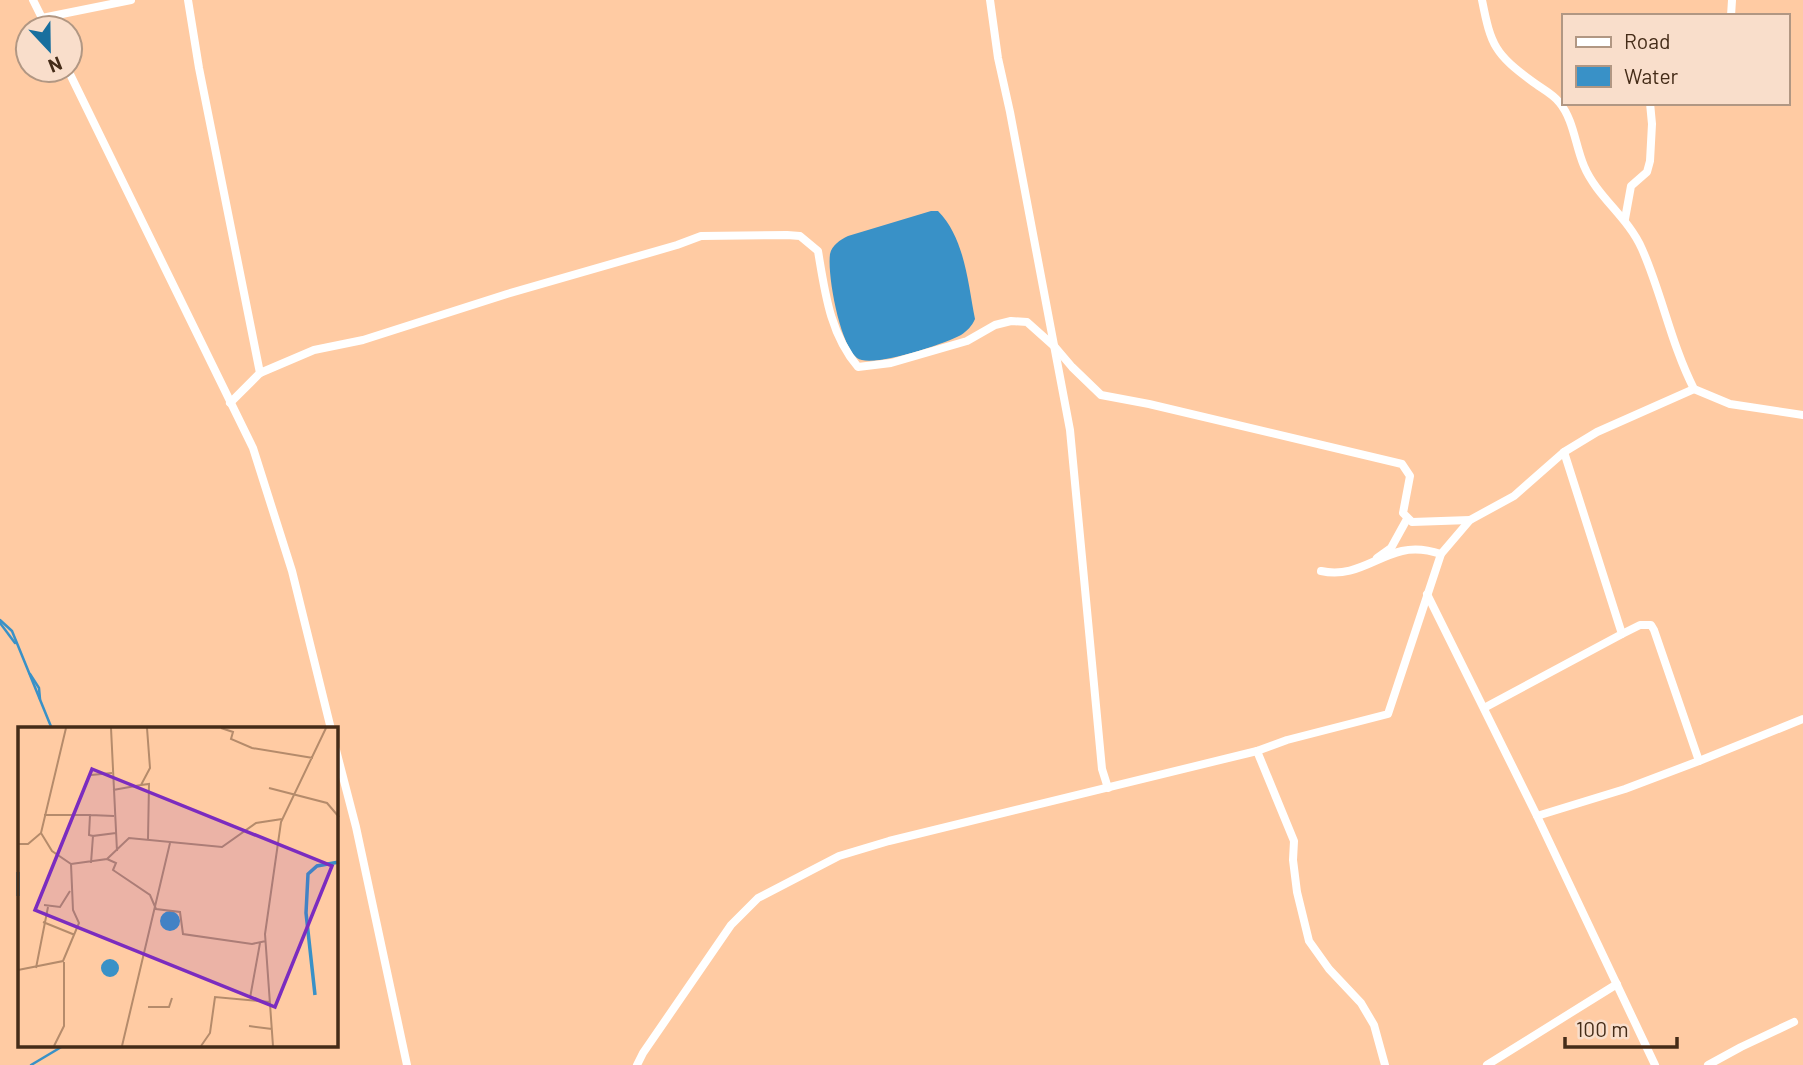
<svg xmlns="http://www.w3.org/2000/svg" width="1803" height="1065" font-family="Barlow,sans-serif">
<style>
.water{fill:#3991c7}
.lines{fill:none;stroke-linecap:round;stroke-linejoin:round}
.stream{stroke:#3991c7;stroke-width:2.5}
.minor{stroke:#fff;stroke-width:8}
.inset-river{fill:none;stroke:#3991c7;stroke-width:3.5}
.inset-road{fill:none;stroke:#b58b6b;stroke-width:2}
.view{fill:#7b2cbf;fill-opacity:0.15;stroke:#7b2cbf;stroke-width:3.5}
.inset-edge{fill:none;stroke:#452c18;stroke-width:3.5}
</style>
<rect width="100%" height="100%" fill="#ffcba3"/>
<path class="water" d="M 931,211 L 938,211 C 965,238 968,284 975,319 C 972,326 967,331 961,335 C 944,344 871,369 857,358 C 840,345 827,275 830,254 C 832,245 840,240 848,236 Z"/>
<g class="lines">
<g class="stream">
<path d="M 0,620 L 12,631 L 52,729"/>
<path d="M 0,623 L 15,643"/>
<path d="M 30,674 L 39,688 L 40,699"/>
<path d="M 31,1065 L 63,1046"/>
</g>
<g class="minor">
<path d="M 33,0 L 47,28"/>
<path d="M 188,0 L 199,68 L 260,373"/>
<path d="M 990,0 L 998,58 L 1010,112 L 1070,430 L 1102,769 L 1108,788"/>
<path d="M 1482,0 C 1491,46 1495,54 1533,82 C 1541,88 1553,94 1559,102 C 1574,120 1575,145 1584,166 C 1597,197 1628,217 1642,249 C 1662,294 1671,344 1694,389 L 1730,404 L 1803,415"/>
<path d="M 1731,16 L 1732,0"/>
<path d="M 42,18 L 131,0"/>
<path d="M 68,70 L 253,448 L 292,571 L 331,729"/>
<path d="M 1625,219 L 1631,186 L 1647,172 L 1650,161 L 1652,124 L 1650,103"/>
<path d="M 230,403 L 260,373 L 314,350 L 363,340 L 507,294 L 677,245 L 701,236 L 787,235 L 800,236 L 818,251 C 825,293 830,334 858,367 L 891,363 L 967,341 L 995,325 L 1011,321 L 1027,322 L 1055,347 L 1072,367 L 1101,395 L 1149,404 L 1402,464 L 1410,476 L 1403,513 L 1412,522 L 1470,520"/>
<path d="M 1377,558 L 1391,548 L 1407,519"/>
<path d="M 1321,571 C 1354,578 1373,558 1402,551 C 1414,548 1429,550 1441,554"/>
<path d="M 1427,594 L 1537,816 L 1655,1065"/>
<path d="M 1622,634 L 1640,625 L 1651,625 L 1654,630 L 1699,761 L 1803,719"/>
<path d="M 1484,708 L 1622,634 L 1564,452"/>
<path d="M 336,750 L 356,827 L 407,1065"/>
<path d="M 1257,751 L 1294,841 L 1293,860 L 1297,892 L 1309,941 L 1329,969 L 1361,1003 L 1374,1025 L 1385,1065"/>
<path d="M 1537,816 L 1625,789 L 1699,761"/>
<path d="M 637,1065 L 643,1053 L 731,925 L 758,898 L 839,856 L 889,841 L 1257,751 L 1287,740 L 1388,714 L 1441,554 L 1470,520 L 1514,496 L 1564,452 L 1597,432 L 1694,389"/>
<path d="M 1487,1065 L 1617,984"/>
<path d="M 1708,1065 L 1741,1047 L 1794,1022"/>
</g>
</g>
<g transform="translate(18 727)">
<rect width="320" height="320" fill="#ffcba3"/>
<path d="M142 194a10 10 0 1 1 20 0a10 10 0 1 1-20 0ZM83 241a9 9 0 1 1 18 0a9 9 0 1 1-18 0Z" fill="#3991c7"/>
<path class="inset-river" d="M 0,145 L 0,169M 297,268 L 288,186 L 290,147 L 299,139 L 321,135"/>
<path class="inset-road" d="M 93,1 L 99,124M 129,1 L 132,41 L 123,58 L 131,57 L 130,112M 203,1 L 215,5 L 213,12 L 234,21 L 295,31M 73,48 L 94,46M 251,61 L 309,76 L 321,90M 95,63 L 123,58M 26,88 L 72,88 L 71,108 L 75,109M 72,88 L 96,89M 0,117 L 10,117 L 23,106 L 48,1M 89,132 L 98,136 L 95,143 L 132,168 L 138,182 L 162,185 L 165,207 L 234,217 L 248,214M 73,136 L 75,109 L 98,106M 53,137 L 89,132 L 111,111 L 204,120 L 238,96 L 264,92M 26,178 L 42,180 L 52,164M 25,195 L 57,208M 18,241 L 30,180M 0,243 L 45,234 L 61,196 L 55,183 L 53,137 L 34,124 L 23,106M 232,271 L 242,216M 130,280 L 151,280 L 154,271M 231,299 L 254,302M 36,319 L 46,299 L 46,235M 104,319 L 152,116M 183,319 L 192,306 L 197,270 L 252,275M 255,319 L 247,207 L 263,95 L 308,1"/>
<path class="view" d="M 74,42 L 314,139 L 257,280 L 17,183 Z"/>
<rect width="320" height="320" class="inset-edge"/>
</g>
<rect x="1562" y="14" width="228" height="91" fill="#f9decb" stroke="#b19783" stroke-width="2"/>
<rect x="1576" y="37" width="35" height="10" fill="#ffffff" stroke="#b19783" stroke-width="2"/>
<text x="1624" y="49" font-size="21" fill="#452c18">Road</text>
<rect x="1576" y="66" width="35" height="21" fill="#3991c7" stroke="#b19783" stroke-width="2"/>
<text x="1624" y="84" font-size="21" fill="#452c18">Water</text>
<g transform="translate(49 49) rotate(158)"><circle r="33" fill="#f9decb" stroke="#b19783" stroke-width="2"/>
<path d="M0-5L12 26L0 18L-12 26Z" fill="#186f9e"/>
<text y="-10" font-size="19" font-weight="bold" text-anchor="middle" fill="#452c18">N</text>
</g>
<path d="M1565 1037v10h112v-10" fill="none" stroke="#452c18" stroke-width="3.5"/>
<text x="1576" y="1037" font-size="21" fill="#452c18" stroke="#f9decb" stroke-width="5" paint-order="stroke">100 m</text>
</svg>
